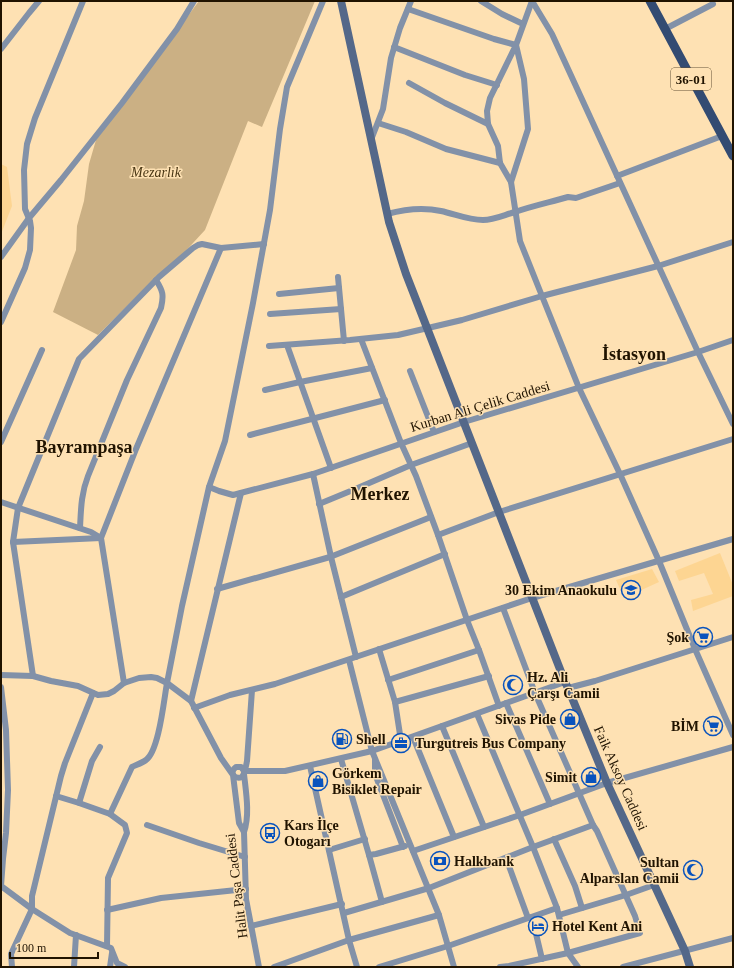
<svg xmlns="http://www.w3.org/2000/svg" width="734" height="968" font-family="Georgia,serif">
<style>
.built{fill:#fdd592}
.green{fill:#cbb084}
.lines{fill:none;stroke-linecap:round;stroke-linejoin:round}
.minor{stroke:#8291a8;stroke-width:6}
.secondary{stroke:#546889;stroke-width:8}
.primary{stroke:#334b72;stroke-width:9}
.labels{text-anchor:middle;stroke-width:3;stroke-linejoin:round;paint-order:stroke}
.shield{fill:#fee1b3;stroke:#635136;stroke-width:1}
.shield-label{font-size:13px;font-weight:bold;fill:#201300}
.park-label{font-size:14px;font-style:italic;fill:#493614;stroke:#fee1b3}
.street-label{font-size:14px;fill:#201300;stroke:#fee1b3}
.poi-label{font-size:14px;font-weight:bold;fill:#201300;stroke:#fee1b3;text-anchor:start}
.district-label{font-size:18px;font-weight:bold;fill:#201300;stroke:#fee1b3}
</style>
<rect width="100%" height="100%" fill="#fee1b3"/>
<g class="built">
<path d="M 1,164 L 7,167 L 12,206 L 1,234 Z"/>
<path d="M 720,553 L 733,585 L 733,596 L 693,611 L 691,600 L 713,594 L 704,573 L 679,581 L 675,571 Z"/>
<path d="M 652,569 L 659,582 L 624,598 L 616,580 Z"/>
</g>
<path class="green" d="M 199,1 L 315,1 L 262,127 L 248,121 L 205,230 L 182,255 L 155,278 L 98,335 L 53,312 L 76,250 L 77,226 L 84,201 L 89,164 L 96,140 Z"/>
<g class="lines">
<g class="minor">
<path d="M 481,1 L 502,14 L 523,24"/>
<path d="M 532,1 L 516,45 L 524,79 L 528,129 L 511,182 L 520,241 L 542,296 L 579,388 L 620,474 L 659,561 L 695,649 L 733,735"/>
<path d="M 532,1 L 552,34 L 698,352 L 733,424"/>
<path d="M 408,9 L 494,39 L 516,45 L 490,98 L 487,111 L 488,124 L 498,146 L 500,163 L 511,182"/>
<path d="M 665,29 L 713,4"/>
<path d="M 394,47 L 465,75 L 497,85"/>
<path d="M 1,49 L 29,13 L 39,1"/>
<path d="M 409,83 L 445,103 L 488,124"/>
<path d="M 378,123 L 406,132 L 446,149 L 500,163"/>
<path d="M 371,140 L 383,109 L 391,58 L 400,28 L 411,1"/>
<path d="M 617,176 L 722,136"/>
<path d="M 387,214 C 405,209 423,207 441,211 C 455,214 468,220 483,220 C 494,220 504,215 515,212 C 532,206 551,202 568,197 L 576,198 L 620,183"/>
<path d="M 1,257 L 29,218 L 61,180 L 122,103 L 177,29 L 194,1"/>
<path d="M 338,277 L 344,341"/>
<path d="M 279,294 L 339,288"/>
<path d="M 270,314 L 341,309"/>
<path d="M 1,322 L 25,268 L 30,250 L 31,228 L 30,221 L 25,209 L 24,170 L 27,144 L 35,118 L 83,1"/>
<path d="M 361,339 L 401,443 L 416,476 L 438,535 L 467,620 L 479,650 L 499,706"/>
<path d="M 287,345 L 331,468"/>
<path d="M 269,346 L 350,340 L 398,335 L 462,320 L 542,296 L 658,266 L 733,242"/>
<path d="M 410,371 L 434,432"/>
<path d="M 265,390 L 300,382 L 372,368"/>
<path d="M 250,435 L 385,400"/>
<path d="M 1,442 L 42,350"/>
<path d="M 313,474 L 331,557 L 356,657"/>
<path d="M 209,487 L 219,491 L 233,495 L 313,474 L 464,422 L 698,352 L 733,340"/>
<path d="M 1,502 L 91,532 L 101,538"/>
<path d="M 319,504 L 353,490 L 411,465 L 472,443"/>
<path d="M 80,528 C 81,509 81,494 88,476 L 127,380 L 161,308 C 164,295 163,291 156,280"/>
<path d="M 438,535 L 499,512 L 733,439"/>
<path d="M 13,542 L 101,538"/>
<path d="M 217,589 L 330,557 L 431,517"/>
<path d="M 341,597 L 445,554"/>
<path d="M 379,649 L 395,702 L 401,741"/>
<path d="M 349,660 L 372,751 L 439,915 L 454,967"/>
<path d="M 1,675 L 33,676 L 51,681 L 78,686 L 98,695 L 108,694 L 114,691 L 124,683 L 139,678 L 151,677 L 157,678 L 167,683 L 182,606 L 209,487 L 225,441 L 253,303 L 270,210 L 280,129 L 287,87 L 323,1"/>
<path d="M 33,676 L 13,542 L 18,508 L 79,359 L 159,277 L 193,248 L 198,245 L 202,244 L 221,248 L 264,244"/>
<path d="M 388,680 L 479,650"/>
<path d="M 124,683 L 101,538 L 136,449 L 221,248"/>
<path d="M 1,687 L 6,730 L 8,790 L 6,833 L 3,859 L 1,886 L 32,909 L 70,933 L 111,948 L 117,963 L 125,967"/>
<path d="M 568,688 L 595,681 L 733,637"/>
<path d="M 252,690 L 247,761 C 246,766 245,773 242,777 C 234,780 229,772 236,767 L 241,767 L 244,771 L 285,771 L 372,751 L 565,682"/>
<path d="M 191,701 L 241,493"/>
<path d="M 395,702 L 489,676"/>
<path d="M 506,703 L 550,804"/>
<path d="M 194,708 L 230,695 L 275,684 L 532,598 L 733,539"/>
<path d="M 477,714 L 533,847 L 557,908 L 568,953 L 578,967"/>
<path d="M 442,726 L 484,827"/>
<path d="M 413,737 L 454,837"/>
<path d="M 341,759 L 369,855 L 382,902"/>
<path d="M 375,760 L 375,774 L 403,847"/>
<path d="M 310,766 L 349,940 L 357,967"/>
<path d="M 244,774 C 246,792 250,815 244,832"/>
<path d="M 56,796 L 79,803 L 110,814 L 125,825 L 127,833 L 108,878 L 107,946"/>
<path d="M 79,803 L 92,761 L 100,747"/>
<path d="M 110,814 L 132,767 C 136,765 142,763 146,760 C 159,751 164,699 167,683 L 191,701 L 221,758 L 233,775 L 239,823 L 244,832 L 246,899 L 259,967"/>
<path d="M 147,825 L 199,843 L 245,857"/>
<path d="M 554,839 L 575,886 L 582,908"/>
<path d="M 329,850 L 365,839"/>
<path d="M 413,851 L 520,815 L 607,783 L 733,747"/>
<path d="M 369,855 L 376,854 L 405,846"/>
<path d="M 506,858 L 528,918"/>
<path d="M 107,910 L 161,898 L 246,889"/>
<path d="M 344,913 L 429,888 L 533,847 L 593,825 L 535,693 L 503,608"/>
<path d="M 559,915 L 626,895 L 654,885"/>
<path d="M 532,917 L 542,959"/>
<path d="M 251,926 L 342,904"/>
<path d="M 12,967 L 11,954 L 32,909 L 32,896 L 61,776 L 65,763 L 93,693"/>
<path d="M 74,967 L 76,935"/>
<path d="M 110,967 L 112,953"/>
<path d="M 274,967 L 349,940 L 439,915"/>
<path d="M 379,967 L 448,946 L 557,908"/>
<path d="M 500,967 L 509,966 L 568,953 L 640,933 L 635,916 L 597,831 L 593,825"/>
<path d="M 623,967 L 733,938"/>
</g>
<path class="secondary" d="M 341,1 L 389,222 L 406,274 L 565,682 L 568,688 L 607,783 L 685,951 L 690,967"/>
<path class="primary" d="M 650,1 L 733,156"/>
</g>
<defs>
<g id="school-ring" transform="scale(1)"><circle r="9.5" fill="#fee1b3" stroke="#0953bd" stroke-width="1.5"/><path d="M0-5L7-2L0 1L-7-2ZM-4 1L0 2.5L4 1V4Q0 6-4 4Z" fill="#0953bd"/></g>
<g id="supermarket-ring" transform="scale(1)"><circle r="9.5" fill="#fee1b3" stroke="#0953bd" stroke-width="1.5"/><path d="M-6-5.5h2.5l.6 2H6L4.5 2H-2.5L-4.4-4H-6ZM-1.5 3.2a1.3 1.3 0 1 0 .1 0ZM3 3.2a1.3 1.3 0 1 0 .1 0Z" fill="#0953bd"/></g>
<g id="mosque-ring" transform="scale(1)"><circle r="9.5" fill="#fee1b3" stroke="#0953bd" stroke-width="1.5"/><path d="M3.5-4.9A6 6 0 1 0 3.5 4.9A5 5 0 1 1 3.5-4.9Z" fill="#0953bd"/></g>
<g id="shop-ring" transform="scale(1)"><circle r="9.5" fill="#fee1b3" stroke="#0953bd" stroke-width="1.5"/><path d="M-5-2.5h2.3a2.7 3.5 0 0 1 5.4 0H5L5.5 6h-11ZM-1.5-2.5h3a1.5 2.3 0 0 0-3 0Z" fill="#0953bd"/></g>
<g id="fuel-ring" transform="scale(1)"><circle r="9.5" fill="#fee1b3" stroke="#0953bd" stroke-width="1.5"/><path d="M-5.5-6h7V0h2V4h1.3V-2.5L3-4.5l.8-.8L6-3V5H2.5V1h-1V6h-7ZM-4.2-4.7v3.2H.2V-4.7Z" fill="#0953bd"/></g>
<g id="office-ring" transform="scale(1)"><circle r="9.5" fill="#fee1b3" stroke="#0953bd" stroke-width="1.5"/><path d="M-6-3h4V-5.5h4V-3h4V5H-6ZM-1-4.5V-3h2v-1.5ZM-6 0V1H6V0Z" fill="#0953bd"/></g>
<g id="bus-ring" transform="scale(1)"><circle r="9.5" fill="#fee1b3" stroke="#0953bd" stroke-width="1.5"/><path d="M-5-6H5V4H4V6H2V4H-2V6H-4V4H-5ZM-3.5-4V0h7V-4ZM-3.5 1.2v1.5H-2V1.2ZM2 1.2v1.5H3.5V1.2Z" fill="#0953bd"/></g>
<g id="bank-ring" transform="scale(1)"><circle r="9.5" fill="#fee1b3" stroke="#0953bd" stroke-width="1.5"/><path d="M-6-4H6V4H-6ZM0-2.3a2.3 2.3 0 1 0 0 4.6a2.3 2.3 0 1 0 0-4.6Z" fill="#0953bd"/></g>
<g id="hotel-ring" transform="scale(1)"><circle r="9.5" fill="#fee1b3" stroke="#0953bd" stroke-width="1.5"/><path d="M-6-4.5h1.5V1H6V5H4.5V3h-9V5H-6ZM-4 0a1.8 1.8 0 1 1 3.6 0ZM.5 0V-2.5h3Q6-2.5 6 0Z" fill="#0953bd"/></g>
</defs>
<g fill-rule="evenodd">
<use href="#school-ring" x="631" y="590"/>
<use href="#supermarket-ring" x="703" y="637"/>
<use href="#mosque-ring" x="513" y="685"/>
<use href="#shop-ring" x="570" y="719"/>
<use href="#supermarket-ring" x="713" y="726"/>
<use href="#fuel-ring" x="342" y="739"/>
<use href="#office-ring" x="401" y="743"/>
<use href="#shop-ring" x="591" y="777"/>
<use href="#shop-ring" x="318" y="781"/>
<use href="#bus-ring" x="270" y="833"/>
<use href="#bank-ring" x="440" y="861"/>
<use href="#mosque-ring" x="693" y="870"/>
<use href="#hotel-ring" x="538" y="926"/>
</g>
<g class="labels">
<rect class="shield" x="671" y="68" width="40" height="22" rx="3"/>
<g class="shield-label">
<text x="691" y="84">36-01</text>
</g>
<g class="park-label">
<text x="156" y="177">Mezarlık</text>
</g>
<g class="street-label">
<text transform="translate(480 406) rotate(-17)" y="5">Kurban Ali Çelik Caddesi</text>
<text transform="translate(621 778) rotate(66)" y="5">Faik Aksoy Caddesi</text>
<text transform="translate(236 886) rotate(-97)" y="5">Halit Paşa Caddesi</text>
</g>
<g class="poi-label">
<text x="617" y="595" text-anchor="end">30 Ekim Anaokulu</text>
<text x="689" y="642" text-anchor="end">Şok</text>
<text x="527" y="682">Hz. Ali<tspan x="527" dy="16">Çarşı Camii</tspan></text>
<text x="556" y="724" text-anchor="end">Sivas Pide</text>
<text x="699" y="731" text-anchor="end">BİM</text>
<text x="356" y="744">Shell</text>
<text x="415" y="748">Turgutreis Bus Company</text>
<text x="332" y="778">Görkem<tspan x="332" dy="16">Bisiklet Repair</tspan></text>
<text x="577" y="782" text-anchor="end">Simit</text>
<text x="284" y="830">Kars İlçe<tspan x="284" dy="16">Otogarı</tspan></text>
<text x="454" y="866">Halkbank</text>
<text x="679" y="867" text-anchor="end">Sultan<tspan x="679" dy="16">Alparslan Camii</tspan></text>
<text x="552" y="931">Hotel Kent Ani</text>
</g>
<g class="district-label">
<text x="634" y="360">İstasyon</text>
<text x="84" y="453">Bayrampaşa</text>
<text x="380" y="500">Merkez</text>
</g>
</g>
<rect width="734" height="968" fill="none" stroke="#201300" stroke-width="4"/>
<path d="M10 952v6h88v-6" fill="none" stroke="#201300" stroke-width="2"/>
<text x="16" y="952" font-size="12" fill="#201300" stroke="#fee1b3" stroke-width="3" paint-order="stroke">100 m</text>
</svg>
